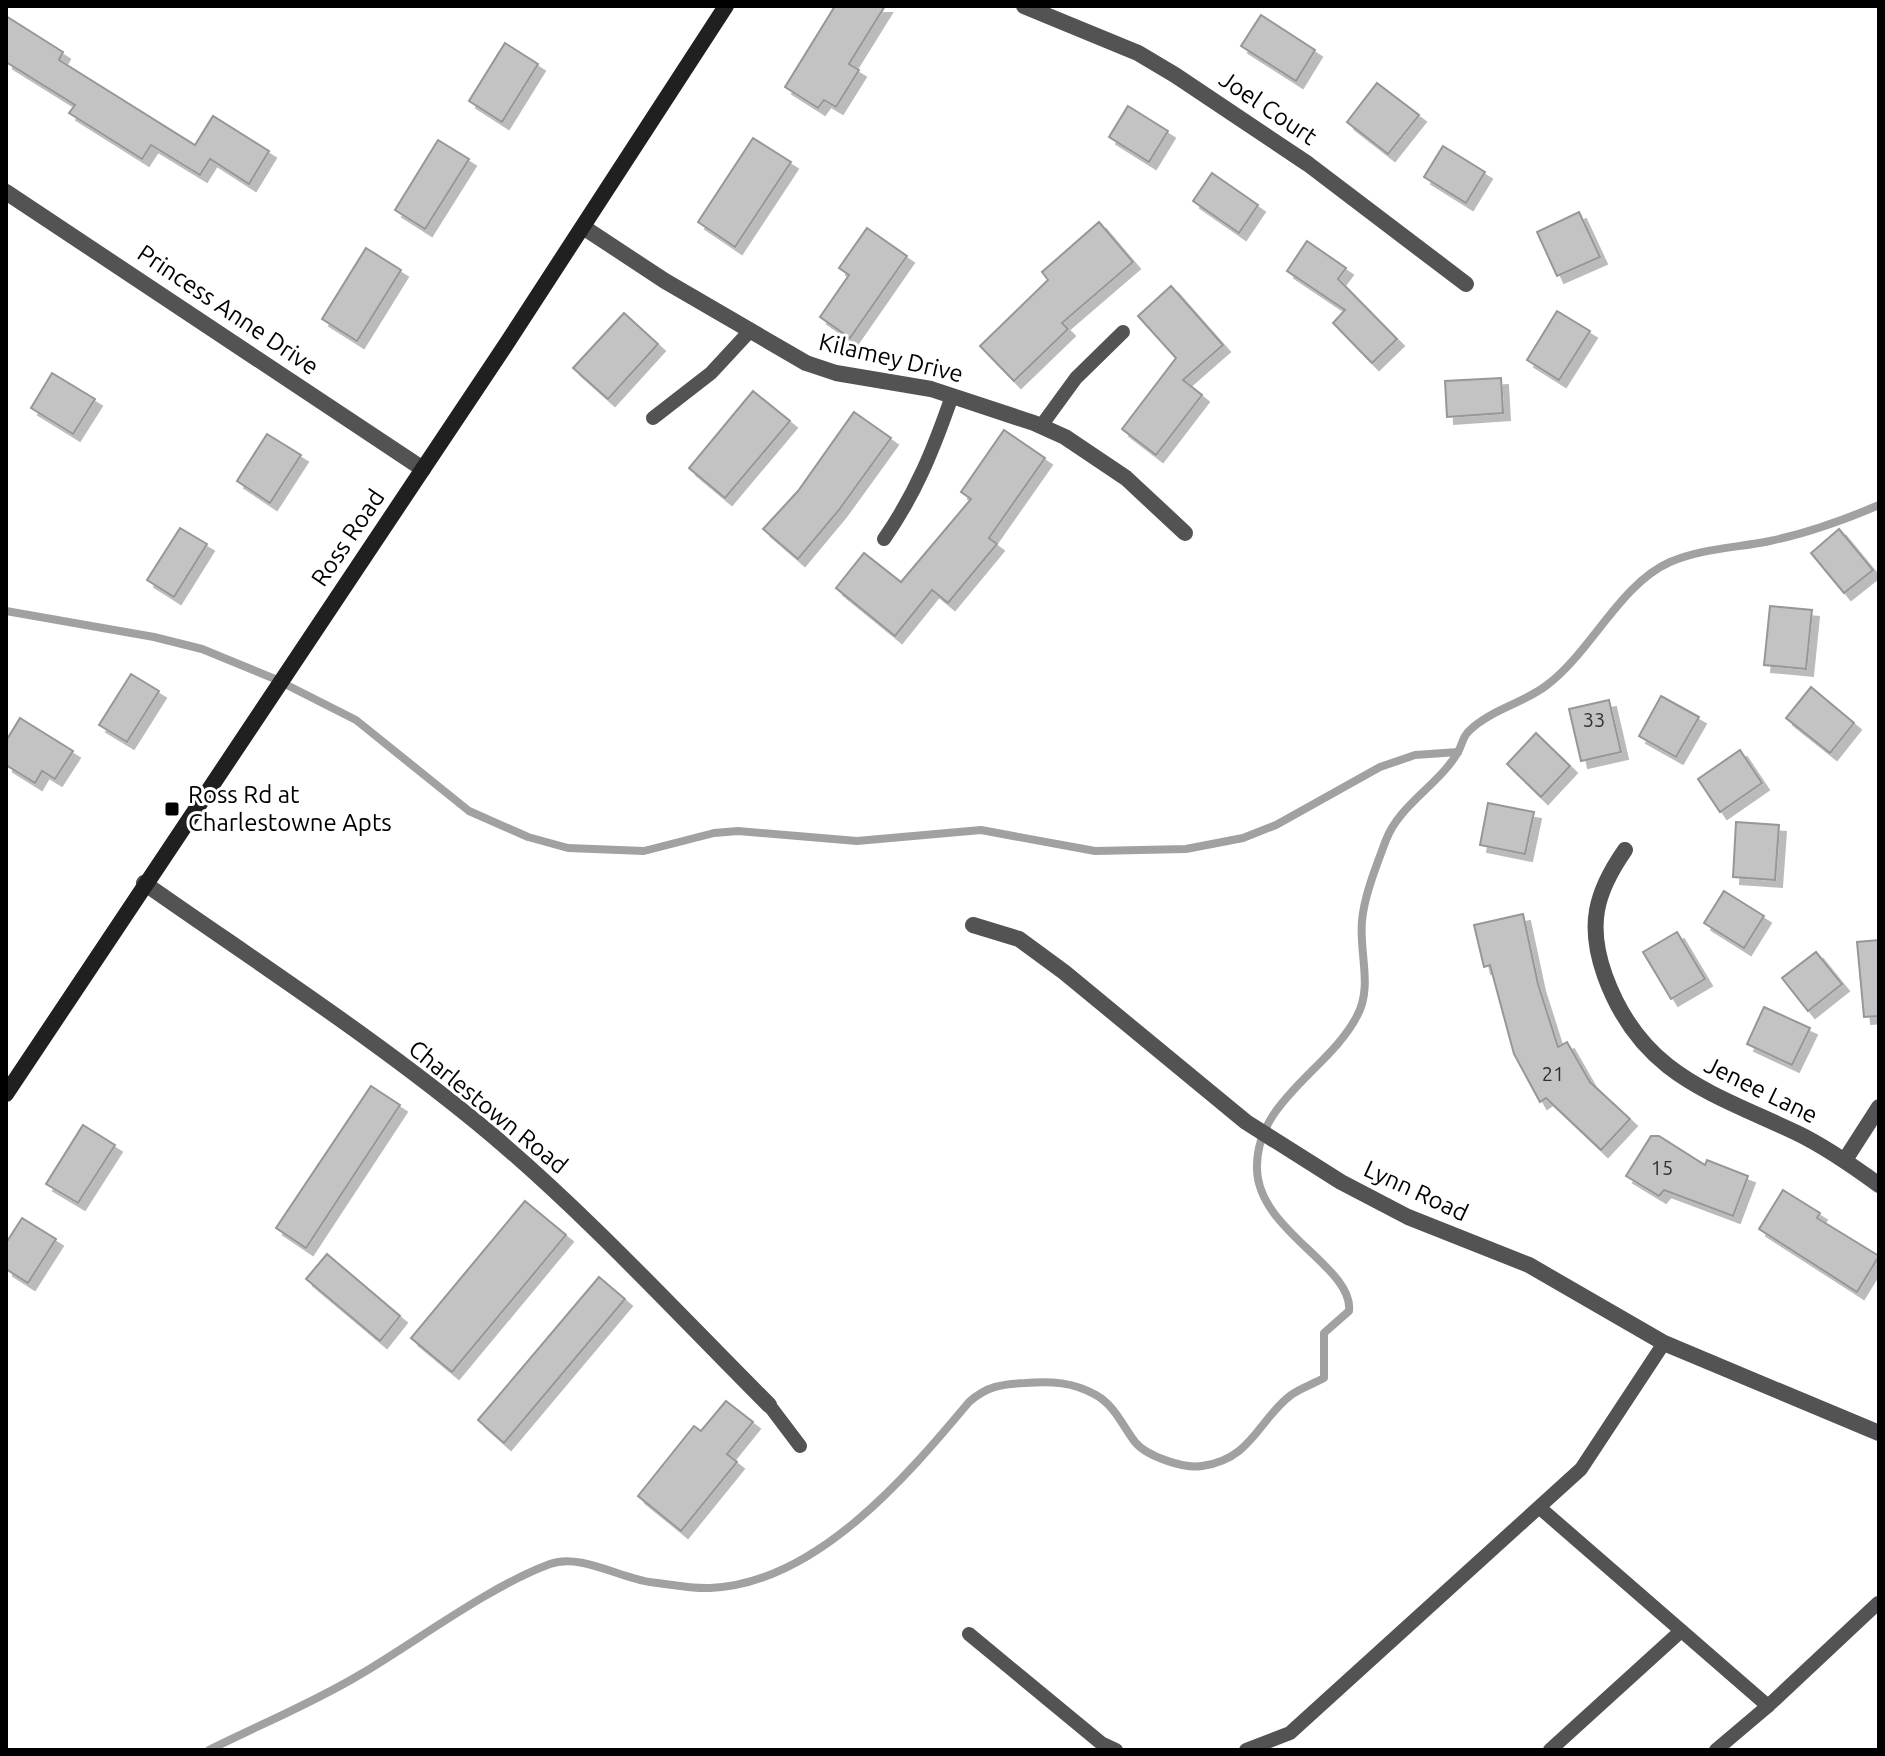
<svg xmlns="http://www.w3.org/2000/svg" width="1885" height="1756" font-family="Ubuntu,sans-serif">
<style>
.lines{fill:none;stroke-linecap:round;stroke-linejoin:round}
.stream{stroke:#a1a1a1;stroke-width:8}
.building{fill:#c3c3c3;stroke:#979797;stroke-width:2;filter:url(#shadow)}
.lane{stroke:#535353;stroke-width:14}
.street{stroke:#535353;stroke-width:16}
.secondary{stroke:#202020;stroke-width:16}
.poi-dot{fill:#000;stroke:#fff;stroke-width:3}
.labels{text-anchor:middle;stroke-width:6;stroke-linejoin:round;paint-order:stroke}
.number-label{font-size:20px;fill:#313131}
.street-label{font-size:24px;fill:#000;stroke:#fff}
.poi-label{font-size:24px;fill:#000;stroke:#fff;text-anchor:start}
</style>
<defs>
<filter id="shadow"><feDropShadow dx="7" dy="7" stdDeviation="0" flood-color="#0004"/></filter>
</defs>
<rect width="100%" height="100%" fill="#fff"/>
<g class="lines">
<g class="stream">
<path d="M 6,611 L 154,637 L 202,649 L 275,679 L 356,720 L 469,811 L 528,837 L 568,848 L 644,851 L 714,833 L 738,831 L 857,841 L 981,830 L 1095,851 L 1186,849 L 1243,838 L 1276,825 L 1380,767 L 1415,755 L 1458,752"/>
<path d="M 209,1750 C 259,1725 313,1703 361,1674 C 417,1641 490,1586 550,1564 C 580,1553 620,1578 650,1582 C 669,1584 691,1589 710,1588 C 816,1584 907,1476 969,1402 C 987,1386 1002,1384 1025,1383 C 1051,1381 1073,1382 1096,1395 C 1115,1406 1122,1425 1135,1442 C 1146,1456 1184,1469 1202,1466 C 1252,1459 1258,1420 1291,1395 C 1301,1388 1313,1384 1324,1378 L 1324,1333 L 1349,1311 C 1354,1267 1258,1231 1257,1169 C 1255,1101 1330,1069 1357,1016 C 1373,987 1359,953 1362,921 C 1364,896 1377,864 1386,840 C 1400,804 1439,785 1458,752 C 1462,745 1463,736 1469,731 C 1490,710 1524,703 1547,685 C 1591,652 1620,584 1670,562 C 1703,548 1736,548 1770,541 C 1808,533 1844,520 1879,505"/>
</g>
</g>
<g class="building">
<path d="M 835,6 L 885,6 L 849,64 L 859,70 L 836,107 L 824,100 L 818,108 L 785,87 Z"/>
<path d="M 1261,15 L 1315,50 L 1296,81 L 1241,46 Z"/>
<path d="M 6,16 L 63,52 L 59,60 L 195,145 L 213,116 L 269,151 L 249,184 L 210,159 L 200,175 L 151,145 L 142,159 L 69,113 L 75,105 L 6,62 Z"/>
<path d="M 505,43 L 538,64 L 502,122 L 469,101 Z"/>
<path d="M 1377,83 L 1419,115 L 1388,154 L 1347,122 Z"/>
<path d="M 1128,106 L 1168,131 L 1149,162 L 1109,137 Z"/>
<path d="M 753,138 L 791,162 L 735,247 L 698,222 Z"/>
<path d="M 438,140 L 469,159 L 425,229 L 395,210 Z"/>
<path d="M 1443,146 L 1485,172 L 1466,203 L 1424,177 Z"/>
<path d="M 1212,173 L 1258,205 L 1239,233 L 1193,201 Z"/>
<path d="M 1579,212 L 1600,257 L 1557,276 L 1537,232 Z"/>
<path d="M 1099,222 L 1133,262 L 1062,323 L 1068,329 L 1014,381 L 980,346 L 1048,280 L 1042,272 Z"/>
<path d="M 867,228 L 907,256 L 850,338 L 820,317 L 849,275 L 839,268 Z"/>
<path d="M 1307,241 L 1346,268 L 1338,279 L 1397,339 L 1372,363 L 1333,323 L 1345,310 L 1287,271 Z"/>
<path d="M 366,248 L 401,270 L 357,341 L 322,319 Z"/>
<path d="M 1171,286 L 1223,345 L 1183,380 L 1202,395 L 1156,455 L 1122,429 L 1176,358 L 1138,316 Z"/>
<path d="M 1557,311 L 1590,331 L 1559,380 L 1527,360 Z"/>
<path d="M 624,313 L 658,344 L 608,399 L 573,368 Z"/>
<path d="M 52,373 L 95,399 L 73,434 L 31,408 Z"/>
<path d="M 1501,378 L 1503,413 L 1447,417 L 1445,381 Z"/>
<path d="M 753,391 L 790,421 L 725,498 L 689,468 Z"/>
<path d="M 854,412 L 891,438 L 839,510 L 798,559 L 763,529 L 798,491 Z"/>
<path d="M 1004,430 L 1045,458 L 989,538 L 997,544 L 948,603 L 932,590 L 895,636 L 836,588 L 864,553 L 901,582 L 971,499 L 961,492 Z"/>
<path d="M 267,434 L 301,455 L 270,503 L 237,481 Z"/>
<path d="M 180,528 L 207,544 L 174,597 L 147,580 Z"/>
<path d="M 1839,529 L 1873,570 L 1844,593 L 1811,553 Z"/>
<path d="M 1770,606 L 1812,610 L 1806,669 L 1764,665 Z"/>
<path d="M 131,674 L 159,691 L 127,742 L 99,725 Z"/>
<path d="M 1811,687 L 1854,723 L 1830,753 L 1786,718 Z"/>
<path d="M 1661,696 L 1699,717 L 1676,757 L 1639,736 Z"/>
<path d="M 1609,700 L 1621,752 L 1581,761 L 1569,709 Z"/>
<path d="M 20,718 L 73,751 L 55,779 L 42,771 L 35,783 L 6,765 L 6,741 Z"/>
<path d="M 1536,733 L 1570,766 L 1541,797 L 1507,764 Z"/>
<path d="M 1740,750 L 1762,783 L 1720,812 L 1698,779 Z"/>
<path d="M 1488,803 L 1534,812 L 1525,854 L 1480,845 Z"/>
<path d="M 1736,822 L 1779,825 L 1775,880 L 1733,877 Z"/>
<path d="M 1724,891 L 1764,916 L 1744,948 L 1704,923 Z"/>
<path d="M 1523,914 L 1538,984 L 1558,1047 L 1567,1042 L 1590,1082 L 1630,1119 L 1601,1150 L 1546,1098 L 1540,1102 L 1514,1054 L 1490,965 L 1484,967 L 1474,925 Z"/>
<path d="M 1677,932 L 1705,979 L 1671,999 L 1643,952 Z"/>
<path d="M 1879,940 L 1879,1016 L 1864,1017 L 1857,942 Z"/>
<path d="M 1816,952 L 1842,984 L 1808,1011 L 1782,978 Z"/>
<path d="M 1764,1007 L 1810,1028 L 1792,1065 L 1747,1044 Z"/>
<path d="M 371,1086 L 400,1105 L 306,1248 L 276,1228 Z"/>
<path d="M 83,1125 L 115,1145 L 78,1203 L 46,1184 Z"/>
<path d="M 1651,1136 L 1659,1136 L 1705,1165 L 1707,1160 L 1748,1176 L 1733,1216 L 1664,1190 L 1659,1196 L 1626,1176 Z"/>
<path d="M 1783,1190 L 1820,1213 L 1817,1218 L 1879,1256 L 1857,1292 L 1759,1229 Z"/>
<path d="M 525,1201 L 566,1235 L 452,1372 L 411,1338 Z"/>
<path d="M 22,1218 L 56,1239 L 28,1283 L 6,1269 L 6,1243 Z"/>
<path d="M 327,1254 L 400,1316 L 380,1341 L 306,1279 Z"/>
<path d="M 599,1277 L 625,1299 L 504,1443 L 478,1420 Z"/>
<path d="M 726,1401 L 753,1422 L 727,1454 L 737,1462 L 681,1531 L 638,1496 L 694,1426 L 701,1431 Z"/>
</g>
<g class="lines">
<g class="lane">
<path d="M 653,418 L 711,373 L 749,332"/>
<path d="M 1041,426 L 1076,378 L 1123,332"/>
<path d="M 884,539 C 916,493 934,448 952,396"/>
<path d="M 769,1405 L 800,1446"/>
<path d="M 1540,1508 L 1768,1706 L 1716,1750"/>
<path d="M 969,1634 L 1101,1743 L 1116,1750"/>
<path d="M 1768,1706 L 1878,1603"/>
<path d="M 1246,1750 L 1290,1733 L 1581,1469 L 1664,1343"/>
<path d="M 1550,1750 L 1681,1631"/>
</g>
<g class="street">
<path d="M 1024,6 L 1138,53 L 1175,75 L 1308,164 L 1466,284"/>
<path d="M 6,192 L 423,469"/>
<path d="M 583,227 L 665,281 L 806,363 L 836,373 L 931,389 L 1034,423 L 1065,437 L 1126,478 L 1185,533"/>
<path d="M 1625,850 C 1595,893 1587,926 1605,976 C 1641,1075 1711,1092 1797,1133 C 1826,1147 1853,1166 1879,1185"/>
<path d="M 144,883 C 261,965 382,1043 492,1135 C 590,1218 678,1314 769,1405"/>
<path d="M 973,925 L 1019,939 L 1064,972 L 1246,1122 L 1341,1182 L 1408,1217 L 1529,1265 L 1664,1343 L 1879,1433"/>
<path d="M 1845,1160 L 1879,1107"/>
</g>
<path class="secondary" d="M 6,1094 L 505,346 L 726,6"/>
</g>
<rect class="poi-dot" x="164" y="801" width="16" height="16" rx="4"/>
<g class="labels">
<g class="number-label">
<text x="1594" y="727">33</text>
<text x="1553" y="1081">21</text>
<text x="1662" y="1175">15</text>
</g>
<g class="street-label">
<text transform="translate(1268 108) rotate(34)" y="8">Joel Court</text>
<text transform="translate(228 310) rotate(34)" y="8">Princess Anne Drive</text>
<text transform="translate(891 358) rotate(13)" y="8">Kilamey Drive</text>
<text transform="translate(348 538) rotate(-56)" y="8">Ross Road</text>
<text transform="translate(1761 1090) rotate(26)" y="8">Jenee Lane</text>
<text transform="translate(488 1107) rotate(39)" y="8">Charlestown Road</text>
<text transform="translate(1416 1191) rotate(25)" y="8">Lynn Road</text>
</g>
<g class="poi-label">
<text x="188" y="803">Ross Rd at<tspan x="188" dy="28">Charlestowne Apts</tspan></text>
</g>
</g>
<rect width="1885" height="1756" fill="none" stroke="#000000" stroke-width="16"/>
</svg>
